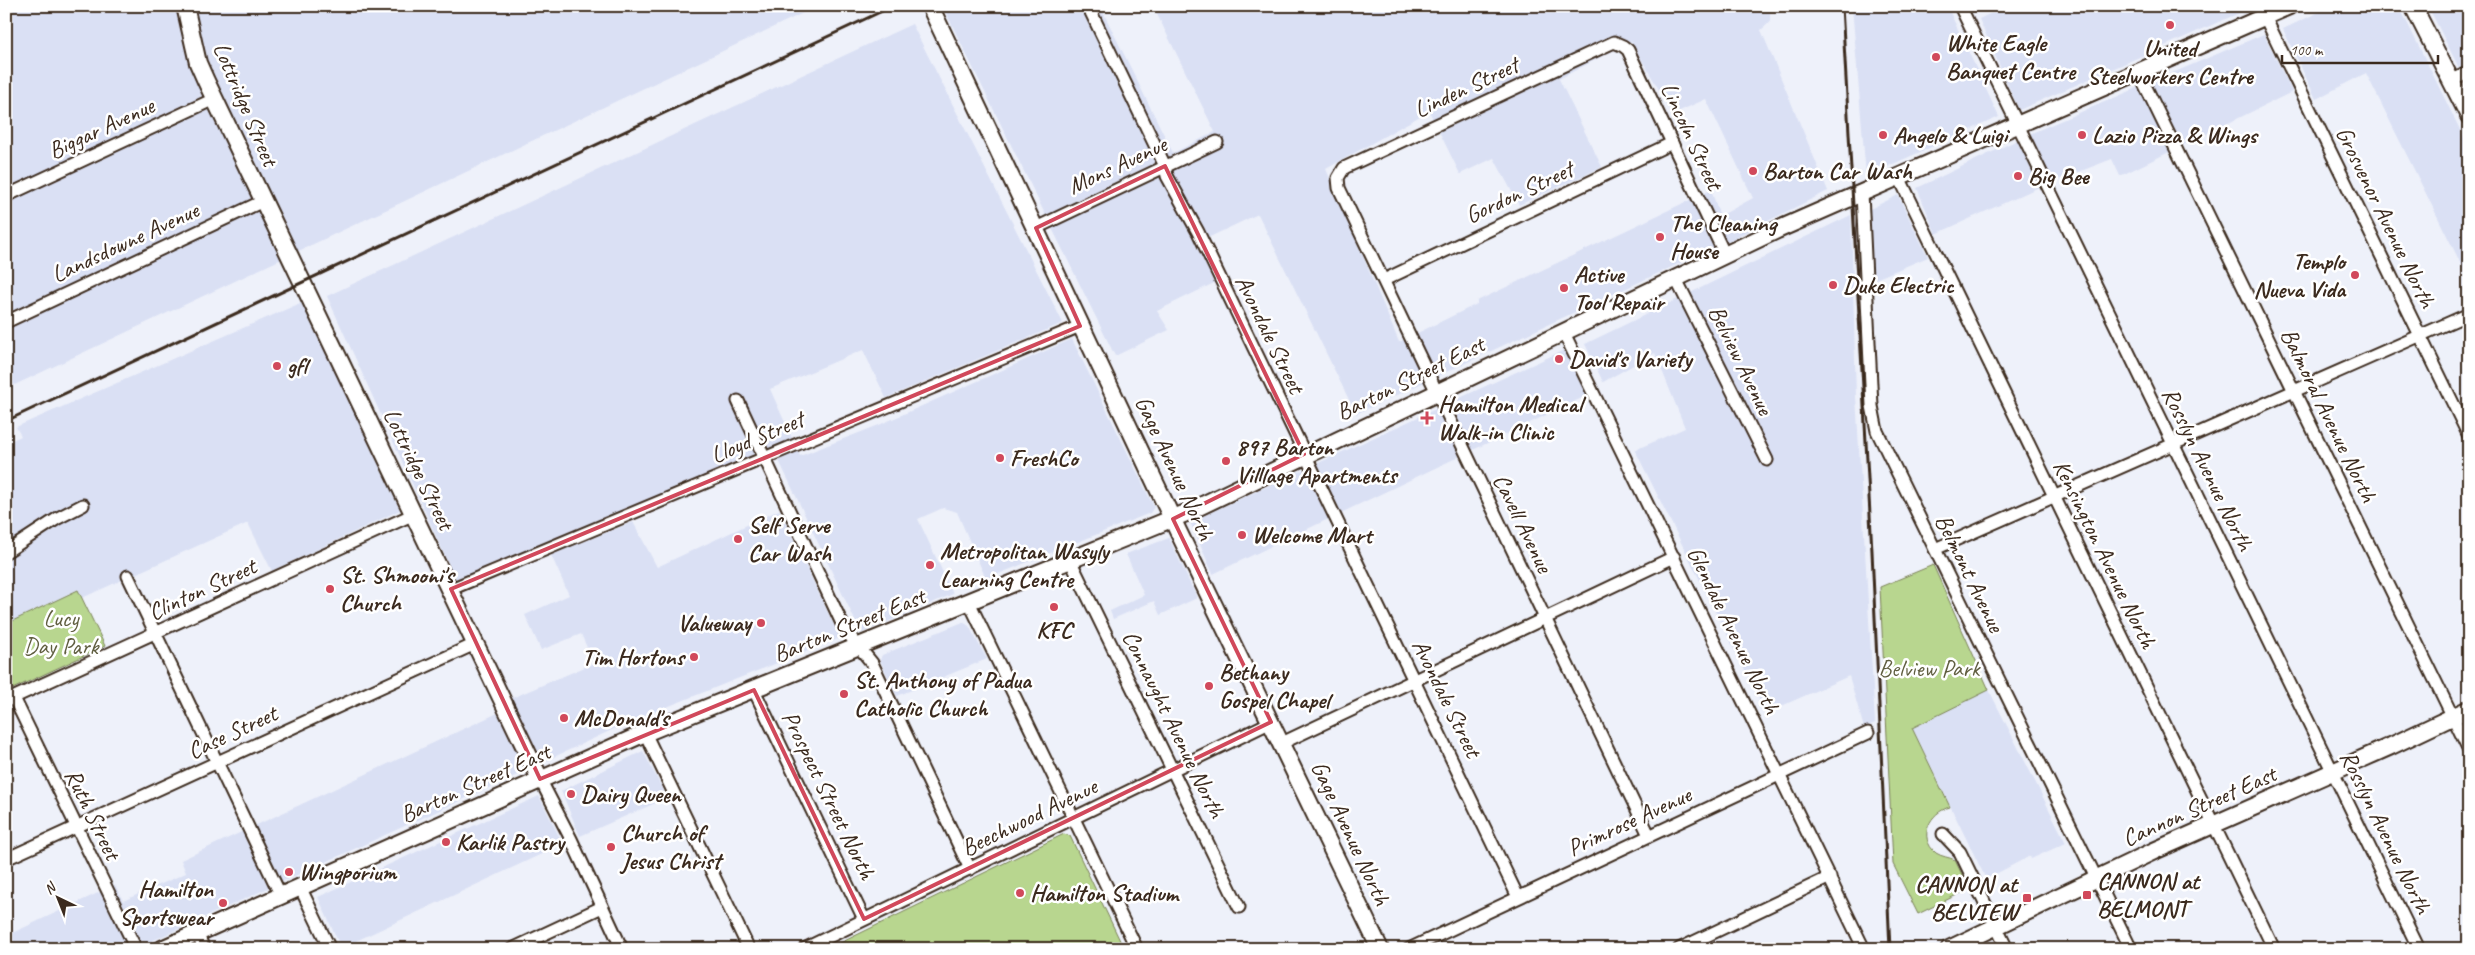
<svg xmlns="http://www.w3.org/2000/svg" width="2475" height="955" font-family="Caveat,sans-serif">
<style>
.built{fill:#dae0f4;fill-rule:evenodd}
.green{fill:#b8d68f;stroke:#7a8056}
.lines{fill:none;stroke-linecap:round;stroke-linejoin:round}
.street-casing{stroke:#3b2a1e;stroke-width:15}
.secondary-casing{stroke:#3b2a1e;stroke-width:20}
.street{stroke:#fff;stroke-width:11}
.secondary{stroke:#fff;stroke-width:16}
.rail{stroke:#3b2a1e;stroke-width:3}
.marked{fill:none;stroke:#d1495b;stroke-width:4;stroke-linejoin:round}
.poi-dot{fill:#d1495b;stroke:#fff;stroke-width:2}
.labels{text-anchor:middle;stroke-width:5;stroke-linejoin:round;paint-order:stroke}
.poi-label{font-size:24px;font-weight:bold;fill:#3b2a1e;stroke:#fff;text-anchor:start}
.street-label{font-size:24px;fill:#3b2a1e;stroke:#fff}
.park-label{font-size:24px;fill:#605e40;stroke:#fff}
</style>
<rect width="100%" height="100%" fill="#eef1fa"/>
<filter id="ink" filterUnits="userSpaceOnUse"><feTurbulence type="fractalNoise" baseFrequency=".02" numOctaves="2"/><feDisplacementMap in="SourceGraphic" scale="10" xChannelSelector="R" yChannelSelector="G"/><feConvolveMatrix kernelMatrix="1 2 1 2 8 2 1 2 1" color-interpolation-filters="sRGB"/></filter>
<g filter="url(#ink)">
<g class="built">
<path d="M 6,6 L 818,6 L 6,389 L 6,183 L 12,180 L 6,169 Z"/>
<path d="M 953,6 L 1100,6 L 1173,153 L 1215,132 L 1153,6 L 1770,6 L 1770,22 L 1761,30 L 1828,191 L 1732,239 L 1356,414 L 1258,214 L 1195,244 L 1216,282 L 1157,311 L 1169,330 L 1115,356 L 945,11 ZM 1631,41 L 1673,114 L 1706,99 L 1753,198 L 1720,216 L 1711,190 L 1477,301 L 1477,304 L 1399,342 L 1326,169 L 1429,111 L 1460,174 L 1494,158 L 1519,205 L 1602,167 L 1559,79 Z"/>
<path d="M 1852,6 L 1947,6 L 1999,117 L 1866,176 Z"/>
<path d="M 2006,6 L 2255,6 L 2019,110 L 1979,19 Z"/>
<path d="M 2332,6 L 2399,6 L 2469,148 L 2469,280 L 2366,73 L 2316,99 L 2283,29 Z"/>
<path d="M 2428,6 L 2469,6 L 2469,63 L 2459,68 Z"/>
<path d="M 912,24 L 1063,323 L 886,398 L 863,350 L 770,389 L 800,456 L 879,425 L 1072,339 L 1154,507 L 1150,513 L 986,579 L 957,512 L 943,508 L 918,519 L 953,594 L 861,633 L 773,448 L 456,580 L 327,296 Z"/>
<path d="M 2264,34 L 2292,92 L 2120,176 L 2112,159 L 2037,188 L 1936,234 L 1917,188 L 2034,132 Z"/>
<path d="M 1898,195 L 1928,257 L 1873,280 L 1868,210 Z"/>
<path d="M 1851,215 L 1856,396 L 1875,723 L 1864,728 L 1849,676 L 1766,713 L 1635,450 L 1685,428 L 1655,353 L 1603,382 L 1585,344 Z"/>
<path d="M 303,302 L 400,510 L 272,571 L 248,523 L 82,598 L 77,590 L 6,624 L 6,443 L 21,436 L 16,427 Z"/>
<path d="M 1564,350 L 1588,395 L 1213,574 L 1190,522 Z"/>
<path d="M 779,510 L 840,638 L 629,722 L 541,763 L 512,698 L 599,661 L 597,658 L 592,659 L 581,634 L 541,650 L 525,615 L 569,595 L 551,555 L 633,522 L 657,567 Z"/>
<path d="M 1169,538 L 1197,598 L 1160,615 L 1154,601 L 1113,619 L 1110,611 L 1144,595 L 1126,554 Z"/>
<path d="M 963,622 L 969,626 L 987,659 L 897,696 L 880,660 L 882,655 Z"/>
<path d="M 1989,690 L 2066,843 L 2031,859 L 2030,856 L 1986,879 L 1912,728 Z"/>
<path d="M 500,712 L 526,771 L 134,949 L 6,949 L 6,936 L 115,885 L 123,901 L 186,873 L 181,860 Z"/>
<path d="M 643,751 L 667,798 L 580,836 L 561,791 Z"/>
<path d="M 539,796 L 563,844 L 341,948 L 318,897 Z"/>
</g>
<g class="green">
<path d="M 1933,565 L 1989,690 L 1912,728 L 1950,807 C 1930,812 1917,837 1936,853 C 1942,857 1949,857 1955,860 L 1969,889 L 1918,914 L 1893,864 L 1880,587 Z"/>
<path d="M 78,590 L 105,646 L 6,692 L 6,624 Z"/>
<path d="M 1064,834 L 1070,836 L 1124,949 L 828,949 Z"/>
</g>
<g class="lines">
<g class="street-casing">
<g id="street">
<path d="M 1088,6 L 1165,166 L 1167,176 L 1198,232 L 1518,897"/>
<path d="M 1960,6 L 2419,949"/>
<path d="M 2265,17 L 2469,436"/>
<path d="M 2138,71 L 2469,750"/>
<path d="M 2451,81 L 2469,72"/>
<path d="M 1899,177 L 2274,949"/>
<path d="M 1862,193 L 1872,406 L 1877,431 L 2131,949"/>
<path d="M 6,196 L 214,99"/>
<path d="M 1036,228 L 1217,142"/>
<path d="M 1676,279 L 1767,460"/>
<path d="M 1384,280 L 1672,143"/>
<path d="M 6,322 L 263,201"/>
<path d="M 1563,331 L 1864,949"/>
<path d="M 738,401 L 845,630 L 872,663 L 970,869"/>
<path d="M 1935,549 L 2469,314"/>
<path d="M 6,552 L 58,518 L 83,505"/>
<path d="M 1070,560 L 1239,907"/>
<path d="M 128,576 L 281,896"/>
<path d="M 451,589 L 1080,326"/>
<path d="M 969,602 L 1137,949"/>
<path d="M 754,690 L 864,919"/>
<path d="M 14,698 L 136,949"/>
<path d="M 6,701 L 414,514"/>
<path d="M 645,733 L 749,949"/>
<path d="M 1282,743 L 1674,557"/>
<path d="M 540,779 L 571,839 L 622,949"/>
<path d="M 1943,834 L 1960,852 L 2007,949"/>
<path d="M 1649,835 L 1339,188 L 1338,178 L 1344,168 L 1614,42 L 1623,46 L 1628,50 L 1725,255"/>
<path d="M 6,859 L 475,644"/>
<path d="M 300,887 L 330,949"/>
<path d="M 197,933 L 204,949"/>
<path d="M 512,949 L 602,907"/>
<path d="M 804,949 L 1271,722"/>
<path d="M 1409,949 L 1868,733"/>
<path d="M 1679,949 L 1830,877"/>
</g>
</g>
<g class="secondary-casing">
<g id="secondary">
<path d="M 185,6 L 198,63 L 206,81 L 540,779"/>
<path d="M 930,6 L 1178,531 L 1380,949"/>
<path d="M 2413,6 L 2469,116"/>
<path d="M 162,949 L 645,733 L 1186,513 L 1777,230 L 2289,6"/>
<path d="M 1949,949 L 2154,851 L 2391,746 L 2469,709"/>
</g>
</g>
<use href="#street" class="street"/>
<use href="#secondary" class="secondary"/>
<g class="rail">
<path d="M 1842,6 L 1872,551 L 1890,949"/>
<path d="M 6,421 L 893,6"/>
</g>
</g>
</g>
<path class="marked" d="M 1165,166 L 1304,454 L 1173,519 L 1271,722 L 864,919 L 754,690 L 540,779 L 451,589 L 1080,326 L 1036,228 Z"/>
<g class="poi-dot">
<circle cx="2170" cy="25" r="5"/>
<circle cx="1936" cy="57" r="5"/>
<circle cx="1883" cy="135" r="5"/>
<circle cx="2082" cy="135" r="5"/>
<circle cx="1753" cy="171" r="5"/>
<circle cx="2018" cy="176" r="5"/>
<circle cx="1660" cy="237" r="5"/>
<circle cx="2355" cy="275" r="5"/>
<circle cx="1833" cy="285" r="5"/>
<circle cx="1564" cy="288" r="5"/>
<circle cx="1559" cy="359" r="5"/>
<circle cx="277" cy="366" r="5"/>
<path d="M1424.5 410.5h5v5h5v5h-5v5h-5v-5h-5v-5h5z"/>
<circle cx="1000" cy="458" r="5"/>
<circle cx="1226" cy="461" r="5"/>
<circle cx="1242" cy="535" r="5"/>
<circle cx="738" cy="539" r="5"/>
<circle cx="930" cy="565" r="5"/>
<circle cx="330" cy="589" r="5"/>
<circle cx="1054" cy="607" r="5"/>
<circle cx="761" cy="623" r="5"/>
<circle cx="694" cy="657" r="5"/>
<circle cx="1209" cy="686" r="5"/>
<circle cx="844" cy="694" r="5"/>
<circle cx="564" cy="718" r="5"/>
<circle cx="571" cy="794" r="5"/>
<circle cx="446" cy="842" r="5"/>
<circle cx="611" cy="847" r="5"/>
<circle cx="289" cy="872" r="5"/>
<circle cx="1020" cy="893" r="5"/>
<rect x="2082" y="890" width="10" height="10" rx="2.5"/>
<rect x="2022" y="893" width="10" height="10" rx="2.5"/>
<circle cx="223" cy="903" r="5"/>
</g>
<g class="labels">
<g class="poi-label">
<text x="1946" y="51">White Eagle<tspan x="1946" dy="28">Banquet Centre</tspan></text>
<text x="2170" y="56" text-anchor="middle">United<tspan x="2170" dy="28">Steelworkers Centre</tspan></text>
<text x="1893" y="143">Angelo &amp; Luigi</text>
<text x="2092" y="143">Lazio Pizza &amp; Wings</text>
<text x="1763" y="179">Barton Car Wash</text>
<text x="2028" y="184">Big Bee</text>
<text x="1670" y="231">The Cleaning<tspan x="1670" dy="28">House</tspan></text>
<text x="2345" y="269" text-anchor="end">Templo<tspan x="2345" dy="28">Nueva Vida</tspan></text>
<text x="1574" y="282">Active<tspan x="1574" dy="28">Tool Repair</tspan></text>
<text x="1843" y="293">Duke Electric</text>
<text x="1569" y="367">David's Variety</text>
<text x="287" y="374">gfl</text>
<text x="1438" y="412">Hamilton Medical<tspan x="1438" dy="28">Walk-in Clinic</tspan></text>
<text x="1236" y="455">897 Barton<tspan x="1236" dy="28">Villlage Apartments</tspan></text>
<text x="1010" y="466">FreshCo</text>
<text x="748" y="533">Self Serve<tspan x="748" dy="28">Car Wash</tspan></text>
<text x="1252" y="543">Welcome Mart</text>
<text x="940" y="559">Metropolitan Wasyly<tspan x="940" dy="28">Learning Centre</tspan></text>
<text x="340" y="583">St. Shmooni's<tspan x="340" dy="28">Church</tspan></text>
<text x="751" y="631" text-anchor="end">Valueway</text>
<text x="1054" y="638" text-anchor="middle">KFC</text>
<text x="684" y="665" text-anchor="end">Tim Hortons</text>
<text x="1219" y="680">Bethany<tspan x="1219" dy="28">Gospel Chapel</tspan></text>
<text x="854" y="688">St. Anthony of Padua<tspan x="854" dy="28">Catholic Church</tspan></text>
<text x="574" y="726">McDonald's</text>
<text x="581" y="802">Dairy Queen</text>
<text x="621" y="841">Church of<tspan x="621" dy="28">Jesus Christ</tspan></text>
<text x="456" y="850">Karlik Pastry</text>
<text x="299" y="880">Wingporium</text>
<text x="2097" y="889">CANNON at<tspan x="2097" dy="28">BELMONT</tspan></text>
<text x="2017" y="892" text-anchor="end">CANNON at<tspan x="2017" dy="28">BELVIEW</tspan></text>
<text x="213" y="897" text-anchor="end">Hamilton<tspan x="213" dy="28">Sportswear</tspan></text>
<text x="1030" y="901">Hamilton Stadium</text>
</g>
<g class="street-label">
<text transform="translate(1466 87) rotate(-25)" y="8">Linden Street</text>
<text transform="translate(246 104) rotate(67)" y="8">Lottridge Street</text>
<text transform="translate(101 128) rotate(-25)" y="8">Biggar Avenue</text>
<text transform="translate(1692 136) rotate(65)" y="8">Lincoln Street</text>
<text transform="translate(1117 165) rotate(-25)" y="8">Mons Avenue</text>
<text transform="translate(1519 192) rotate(-25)" y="8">Gordon Street</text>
<text transform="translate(2386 217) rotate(64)" y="8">Grosvenor Avenue North</text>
<text transform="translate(125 242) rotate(-25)" y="8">Landsdowne Avenue</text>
<text transform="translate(1270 334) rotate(64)" y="8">Avondale Street</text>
<text transform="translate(1741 360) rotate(64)" y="8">Belview Avenue</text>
<text transform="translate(1410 378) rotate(-26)" y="8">Barton Street East</text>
<text transform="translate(2329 415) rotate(64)" y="8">Balmoral Avenue North</text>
<text transform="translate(757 437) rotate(-23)" y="8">Lloyd Street</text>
<text transform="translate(1175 468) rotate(65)" y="8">Gage Avenue North</text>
<text transform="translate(419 469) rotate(64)" y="8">Lottridge Street</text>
<text transform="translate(2208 469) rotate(64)" y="8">Rosslyn Avenue North</text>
<text transform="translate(1523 523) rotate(64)" y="8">Cavell Avenue</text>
<text transform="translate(2105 554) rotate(64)" y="8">Kensington Avenue North</text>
<text transform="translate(1970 573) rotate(64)" y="8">Belmont Avenue</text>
<text transform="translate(202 589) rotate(-25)" y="8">Clinton Street</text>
<text transform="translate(849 625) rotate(-22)" y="8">Barton Street East</text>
<text transform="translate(1734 630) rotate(64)" y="8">Glendale Avenue North</text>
<text transform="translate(1447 698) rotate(64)" y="8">Avondale Street</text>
<text transform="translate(1174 724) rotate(64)" y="8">Connaught Avenue North</text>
<text transform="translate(232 732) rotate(-25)" y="8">Case Street</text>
<text transform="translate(475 783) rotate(-24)" y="8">Barton Street East</text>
<text transform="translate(829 795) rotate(64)" y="8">Prospect Street North</text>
<text transform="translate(2199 806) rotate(-24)" y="8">Cannon Street East</text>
<text transform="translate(93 814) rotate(64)" y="8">Ruth Street</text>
<text transform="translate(1029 817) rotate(-26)" y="8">Beechwood Avenue</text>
<text transform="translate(1629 821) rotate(-25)" y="8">Primrose Avenue</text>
<text transform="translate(2386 832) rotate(64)" y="8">Rosslyn Avenue North</text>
<text transform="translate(1351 833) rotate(65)" y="8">Gage Avenue North</text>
</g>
<g class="park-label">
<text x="61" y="626">Lucy<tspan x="61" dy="28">Day Park</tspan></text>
<text x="1929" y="676">Belview Park</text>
</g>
</g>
<rect width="2475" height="955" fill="none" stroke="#fff" stroke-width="25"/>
<rect x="12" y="12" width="2450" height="930" fill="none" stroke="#3b2a1e" stroke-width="2" filter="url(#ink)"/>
<g transform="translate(58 898) rotate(317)" stroke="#ffffff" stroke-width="4" paint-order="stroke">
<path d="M0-4L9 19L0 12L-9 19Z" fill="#3b2a1e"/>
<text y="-8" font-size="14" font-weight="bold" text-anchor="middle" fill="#3b2a1e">N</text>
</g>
<path d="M2282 55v8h156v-8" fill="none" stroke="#3b2a1e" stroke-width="2.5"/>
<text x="2290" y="55" font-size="15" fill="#3b2a1e" stroke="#ffffff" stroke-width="4" paint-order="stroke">100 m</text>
</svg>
